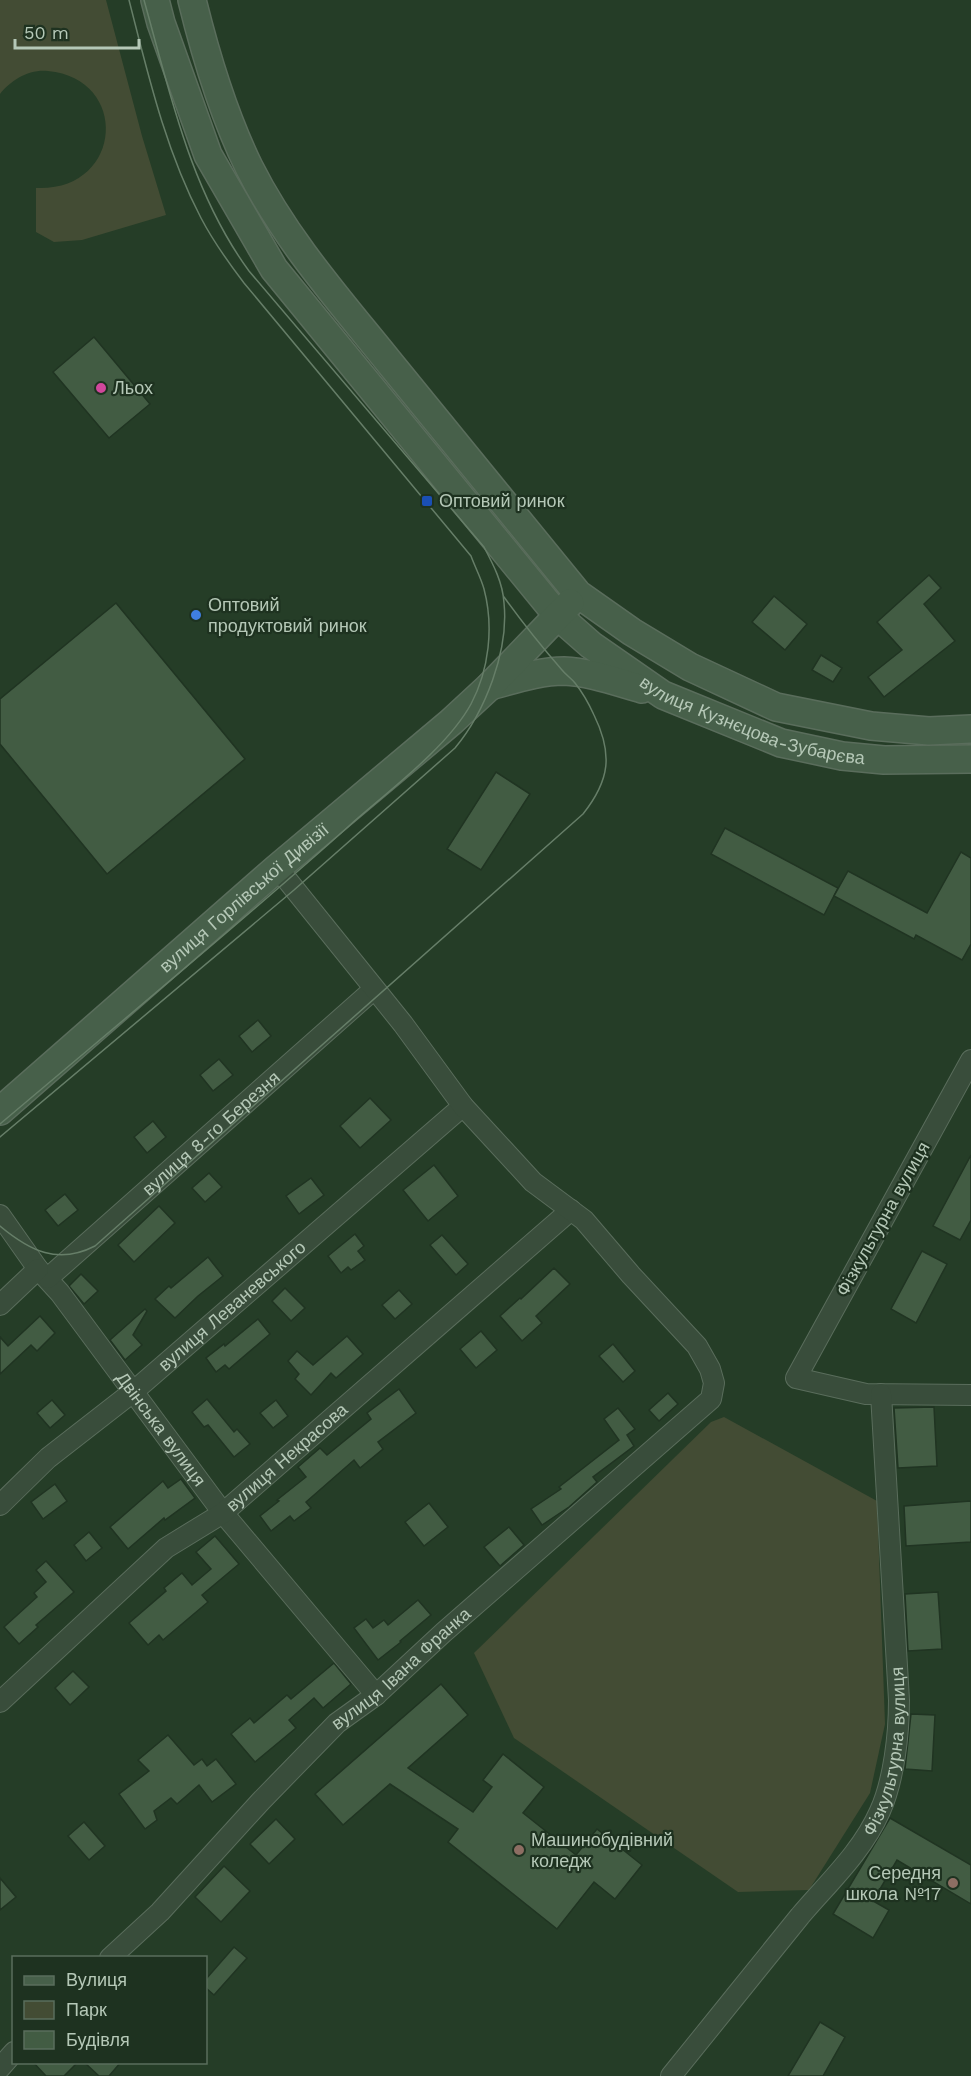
<svg xmlns="http://www.w3.org/2000/svg" width="971" height="2076" font-family="'Work Sans',sans-serif">
<style>
.green{fill:#434c34}
.building{fill:#425c43;stroke:#203422;stroke-width:1.5}
.lines{fill:none;stroke-linecap:round;stroke-linejoin:round}
.street-casing{stroke:#5a6d5c;stroke-width:22}
.secondary-casing{stroke:#5a6d5c;stroke-width:30}
.street{stroke:#394d3b;stroke-width:20}
.secondary{stroke:#47604a;stroke-width:27}
.tram{stroke:#667e68;stroke-width:1.5}
.hotel-dot{fill:#d1479c;stroke:#1e3220;stroke-width:2}
.transit-dot{fill:#1a4fb4;stroke:#1e3220;stroke-width:2}
.shop-dot{fill:#3f7fe0;stroke:#1e3220;stroke-width:2}
.education-dot{fill:#8d6e63;stroke:#1e3220;stroke-width:2}
.labels{text-anchor:middle;stroke-width:4.5;stroke-linejoin:round;paint-order:stroke}
.poi-label{font-size:18px;fill:#b5c8b7;stroke:#1e3220;text-anchor:start}
.street-label{font-size:18px;fill:#b5c8b7;stroke:#1e3220}
</style>
<rect width="100%" height="100%" fill="#253d27"/>
<g class="green">
<path d="M 0,0 L 106,0 L 142,136 L 166,215 L 82,240 L 54,242 L 36,232 L 36,188 C 123,192 131,79 48,71 C 29,69 11,80 0,94 Z"/>
<path d="M 724,1417 L 877,1501 L 885,1724 L 870,1793 L 809,1890 L 738,1892 L 514,1738 L 474,1653 L 711,1422 Z"/>
</g>
<g class="building">
<path d="M 94,337 L 150,404 L 109,438 L 53,372 Z"/>
<path d="M 929,575 L 941,588 L 924,604 L 955,641 L 884,697 L 868,677 L 902,650 L 877,622 Z"/>
<path d="M 774,596 L 807,624 L 785,650 L 752,622 Z"/>
<path d="M 116,603 L 245,759 L 107,874 L 0,744 L 0,699 Z"/>
<path d="M 821,655 L 842,668 L 833,682 L 812,670 Z"/>
<path d="M 496,772 L 530,794 L 481,870 L 447,849 Z"/>
<path d="M 725,828 L 838,888 L 824,915 L 711,854 Z"/>
<path d="M 961,852 L 971,858 L 971,944 L 962,960 L 916,935 L 914,939 L 834,896 L 848,871 L 927,913 Z"/>
<path d="M 258,1020 L 271,1036 L 252,1052 L 239,1036 Z"/>
<path d="M 219,1059 L 233,1075 L 213,1091 L 200,1075 Z"/>
<path d="M 370,1098 L 391,1120 L 360,1148 L 340,1126 Z"/>
<path d="M 153,1121 L 166,1137 L 147,1153 L 134,1137 Z"/>
<path d="M 971,1155 L 971,1220 L 960,1240 L 933,1226 Z"/>
<path d="M 434,1165 L 458,1196 L 428,1221 L 403,1190 Z"/>
<path d="M 209,1173 L 222,1187 L 205,1202 L 192,1188 Z"/>
<path d="M 311,1178 L 324,1195 L 299,1214 L 286,1196 Z"/>
<path d="M 65,1194 L 78,1210 L 58,1226 L 45,1210 Z"/>
<path d="M 159,1206 L 175,1223 L 134,1262 L 118,1245 Z"/>
<path d="M 355,1234 L 364,1246 L 358,1251 L 365,1260 L 351,1270 L 348,1267 L 341,1273 L 328,1256 Z"/>
<path d="M 442,1235 L 468,1264 L 456,1275 L 430,1245 Z"/>
<path d="M 922,1251 L 947,1264 L 916,1323 L 891,1309 Z"/>
<path d="M 208,1257 L 223,1276 L 198,1296 L 175,1318 L 155,1299 L 169,1286 L 171,1288 Z"/>
<path d="M 554,1268 L 570,1284 L 536,1316 L 542,1323 L 522,1341 L 500,1316 L 520,1298 L 521,1299 Z"/>
<path d="M 81,1274 L 98,1291 L 84,1304 L 69,1286 Z"/>
<path d="M 285,1288 L 305,1308 L 291,1321 L 272,1301 Z"/>
<path d="M 399,1290 L 412,1304 L 395,1319 L 382,1305 Z"/>
<path d="M 145,1309 L 147,1311 L 133,1335 L 142,1345 L 125,1360 L 110,1340 Z"/>
<path d="M 40,1316 L 55,1333 L 37,1351 L 31,1345 L 0,1374 L 0,1337 L 8,1346 Z"/>
<path d="M 258,1319 L 270,1334 L 229,1369 L 225,1365 L 216,1372 L 206,1358 L 224,1344 L 225,1346 Z"/>
<path d="M 481,1331 L 497,1350 L 476,1368 L 460,1349 Z"/>
<path d="M 347,1336 L 363,1354 L 336,1378 L 331,1373 L 311,1395 L 295,1379 L 299,1374 L 288,1361 L 297,1351 L 313,1365 Z"/>
<path d="M 613,1344 L 635,1371 L 623,1382 L 599,1356 Z"/>
<path d="M 399,1389 L 416,1413 L 378,1442 L 383,1449 L 360,1468 L 354,1460 L 306,1502 L 311,1508 L 294,1521 L 290,1516 L 271,1531 L 260,1516 L 279,1501 L 277,1500 L 306,1477 L 298,1467 L 320,1448 L 327,1455 L 371,1419 L 367,1413 Z"/>
<path d="M 668,1393 L 678,1404 L 659,1421 L 649,1410 Z"/>
<path d="M 207,1399 L 234,1432 L 237,1429 L 250,1444 L 234,1457 L 208,1425 L 204,1427 L 192,1412 Z"/>
<path d="M 52,1400 L 65,1415 L 50,1428 L 37,1413 Z"/>
<path d="M 276,1400 L 288,1416 L 273,1428 L 260,1413 Z"/>
<path d="M 934,1407 L 937,1466 L 898,1468 L 894,1408 Z"/>
<path d="M 618,1408 L 635,1429 L 627,1435 L 634,1446 L 593,1477 L 597,1482 L 569,1507 L 542,1525 L 531,1509 L 561,1489 L 559,1487 L 619,1440 L 604,1419 Z"/>
<path d="M 181,1479 L 195,1498 L 165,1520 L 164,1518 L 128,1549 L 110,1527 L 163,1481 L 168,1488 Z"/>
<path d="M 55,1484 L 67,1501 L 43,1519 L 31,1502 Z"/>
<path d="M 971,1501 L 971,1542 L 906,1546 L 904,1506 Z"/>
<path d="M 429,1503 L 448,1527 L 424,1546 L 405,1522 Z"/>
<path d="M 509,1527 L 524,1545 L 500,1566 L 484,1547 Z"/>
<path d="M 89,1532 L 102,1548 L 86,1561 L 74,1545 Z"/>
<path d="M 215,1536 L 239,1564 L 202,1595 L 208,1602 L 163,1640 L 159,1635 L 148,1645 L 129,1623 L 166,1591 L 164,1588 L 182,1573 L 192,1585 L 211,1569 L 196,1552 Z"/>
<path d="M 46,1561 L 74,1592 L 36,1625 L 38,1627 L 19,1644 L 4,1627 L 37,1597 L 34,1593 L 46,1582 L 36,1570 Z"/>
<path d="M 938,1592 L 942,1649 L 908,1651 L 905,1594 Z"/>
<path d="M 418,1600 L 431,1615 L 400,1641 L 401,1642 L 378,1660 L 354,1628 L 366,1619 L 373,1628 L 384,1620 L 388,1625 Z"/>
<path d="M 334,1663 L 351,1684 L 323,1708 L 314,1698 L 289,1720 L 296,1728 L 255,1762 L 231,1734 L 250,1718 L 254,1723 L 287,1695 L 291,1699 Z"/>
<path d="M 73,1671 L 89,1687 L 70,1705 L 55,1688 Z"/>
<path d="M 441,1684 L 468,1715 L 408,1768 L 473,1812 L 492,1787 L 483,1780 L 503,1754 L 544,1787 L 523,1813 L 576,1855 L 597,1829 L 642,1865 L 615,1899 L 594,1882 L 557,1929 L 448,1842 L 458,1829 L 390,1784 L 343,1825 L 315,1794 Z"/>
<path d="M 911,1714 L 935,1715 L 932,1771 L 905,1769 Z"/>
<path d="M 168,1735 L 194,1765 L 202,1759 L 207,1766 L 216,1759 L 236,1784 L 212,1802 L 199,1785 L 177,1804 L 171,1798 L 154,1811 L 157,1820 L 145,1829 L 119,1794 L 149,1771 L 138,1760 Z"/>
<path d="M 890,1818 L 971,1865 L 971,1904 L 897,1860 L 873,1901 L 889,1910 L 873,1938 L 833,1914 Z"/>
<path d="M 276,1819 L 295,1839 L 269,1864 L 250,1844 Z"/>
<path d="M 84,1822 L 105,1846 L 89,1860 L 68,1836 Z"/>
<path d="M 224,1866 L 250,1891 L 221,1922 L 195,1897 Z"/>
<path d="M 0,1878 L 16,1897 L 0,1910 Z"/>
<path d="M 234,1947 L 247,1958 L 214,1995 L 206,1988 L 206,1979 Z"/>
<path d="M 820,2022 L 845,2037 L 823,2076 L 788,2076 Z"/>
<path d="M 33,2062 L 78,2062 L 64,2076 L 46,2076 Z"/>
<path d="M 84,2062 L 121,2062 L 109,2076 L 99,2076 Z"/>
</g>
<g class="lines">
<g class="street-casing">
<g id="street">
<path d="M 971,1060 L 796,1378 L 866,1394 L 971,1395"/>
<path id="s1" d="M 0,1215 L 38,1269 L 60,1293 L 223,1513 L 376,1695"/>
<path id="s2" d="M 48,1278 L 373,990"/>
<path d="M 0,1305 L 38,1269"/>
<path id="s3" d="M 0,1505 L 48,1458 L 134,1391 L 463,1106"/>
<path id="s4" d="M 0,1702 L 166,1548 L 223,1513 L 571,1210"/>
<path id="s5" d="M 110,1958 L 160,1912 L 261,1801 L 337,1723 L 376,1695 L 444,1632 L 711,1399 L 714,1383 L 710,1369 L 697,1346 L 631,1275 L 584,1220 L 533,1182 L 463,1106 L 403,1024 L 288,881 L 276,869"/>
<path d="M 0,2068 L 14,2052"/>
<path id="s6" d="M 671,2076 C 714,2023 757,1969 800,1916 C 828,1883 862,1852 880,1811 C 894,1780 899,1734 899,1700 L 881,1394"/>
</g>
</g>
<g class="secondary-casing">
<g id="secondary">
<path id="s7" d="M 155,0 L 161,23 L 208,155 L 274,269 L 558,616 L 591,645 L 663,695 L 781,743 L 842,756 L 884,760 L 971,759"/>
<path d="M 192,0 C 206,57 223,114 249,167 C 285,239 339,300 389,362 C 452,439 515,516 578,594 L 632,632 L 690,667 L 776,707 L 871,726 L 929,731 L 971,729"/>
<path d="M 490,686 C 513,680 539,671 564,671 C 589,672 617,682 642,689"/>
<path id="s8" d="M 0,1111 L 276,869 L 451,722 L 490,686 L 570,603"/>
</g>
</g>
<use href="#street" class="street"/>
<use href="#secondary" class="secondary"/>
<g class="tram">
<path d="M 0,1124 C 117,1025 235,928 349,826 C 387,792 447,748 471,704 C 489,670 494,627 484,589 C 481,578 475,567 471,556 L 244,283 C 228,262 213,241 201,218 C 165,149 148,74 129,0"/>
<path d="M 0,1137 L 294,890 L 455,748 C 485,712 509,651 504,603 C 503,583 493,564 484,547 L 249,271 C 191,192 170,93 144,0"/>
<path d="M 0,1226 C 30,1251 58,1265 95,1246 L 583,814 C 610,780 613,754 594,715 C 589,704 583,693 575,683 C 571,678 566,675 562,670 C 542,647 522,622 504,597"/>
</g>
</g>
<circle class="hotel-dot" cx="101" cy="388" r="6"/>
<rect class="transit-dot" x="421" y="495" width="12" height="12" rx="3"/>
<circle class="shop-dot" cx="196" cy="615" r="6"/>
<g class="education-dot">
<circle cx="519" cy="1850" r="6"/>
<circle cx="953" cy="1883" r="6"/>
</g>
<g class="labels">
<g class="poi-label">
<text x="113" y="394">Льох</text>
<text x="439" y="507">Оптовий ринок</text>
<text x="208" y="611">Оптовий<tspan x="208" dy="21">продуктовий ринок</tspan></text>
<text x="531" y="1846">Машинобудівний<tspan x="531" dy="21">коледж</tspan></text>
<text x="941" y="1879" text-anchor="end">Середня<tspan x="941" dy="21">школа №17</tspan></text>
</g>
<g class="street-label">
<text dy="6" stroke="none"><textPath href="#s7" startOffset="969">вулиця Кузнєцова-Зубарєва</textPath></text>
<text dy="6" stroke="none"><textPath href="#s8" startOffset="324">вулиця Горлівської Дивізії</textPath></text>
<text dy="6" stroke="none"><textPath href="#s2" startOffset="218">вулиця 8-го Березня</textPath></text>
<text transform="translate(883 1219) rotate(-61)" y="6">Фізкультурна вулиця</text>
<text dy="6" stroke="none"><textPath href="#s3" startOffset="306">вулиця Леваневського</textPath></text>
<text dy="6" stroke="none"><textPath href="#s1" startOffset="268">Двінська вулиця</textPath></text>
<text dy="6" stroke="none"><textPath href="#s4" startOffset="378">вулиця Некрасова</textPath></text>
<text dy="6" stroke="none"><textPath href="#s5" startOffset="411">вулиця Івана Франка</textPath></text>
<text dy="6" stroke="none"><textPath href="#s6" startOffset="398">Фізкультурна вулиця</textPath></text>
</g>
</g>
<rect x="12" y="1956" width="195" height="108" fill="#1e3220" stroke="#5a6e5c" stroke-width="1.5"/>
<rect x="24" y="1976" width="30" height="9" fill="#47604a" stroke="#5a6e5c" stroke-width="1.5"/>
<text x="66" y="1986" font-size="18" fill="#b5c8b7">Вулиця</text>
<rect x="24" y="2001" width="30" height="18" fill="#434c34" stroke="#5a6e5c" stroke-width="1.5"/>
<text x="66" y="2016" font-size="18" fill="#b5c8b7">Парк</text>
<rect x="24" y="2031" width="30" height="18" fill="#425c43" stroke="#5a6e5c" stroke-width="1.5"/>
<text x="66" y="2046" font-size="18" fill="#b5c8b7">Будівля</text>
<path d="M15 39v9h124v-9" fill="none" stroke="#b5c8b7" stroke-width="3"/>
<text x="24" y="39" font-size="18" fill="#b5c8b7" stroke="#1e3220" stroke-width="4.5" paint-order="stroke">50 m</text>
</svg>
